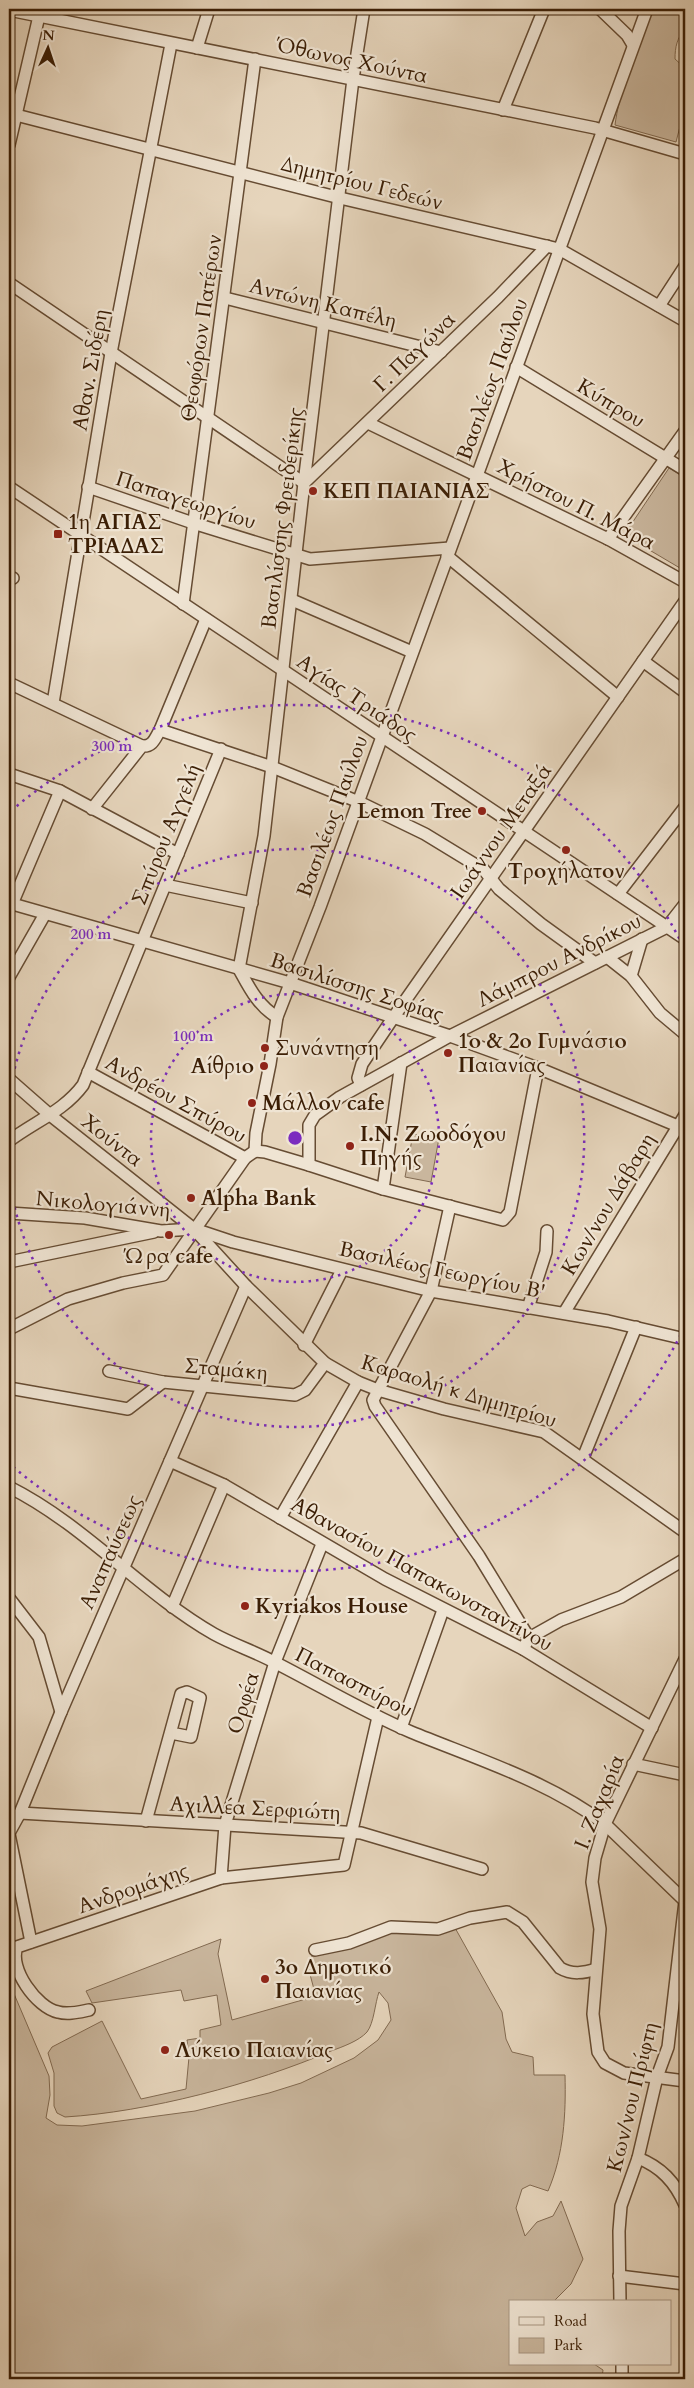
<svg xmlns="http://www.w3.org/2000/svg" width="694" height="2388" font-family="Cardo,serif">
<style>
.green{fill:#c9b69d;stroke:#826a51}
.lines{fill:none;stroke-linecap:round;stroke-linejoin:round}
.minor-casing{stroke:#664c33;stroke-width:14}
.minor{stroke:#efe4d3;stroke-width:11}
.ring{fill:none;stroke:#7b2cbf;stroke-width:2.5;stroke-dasharray:2.5 5}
.poi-dot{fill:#8f2418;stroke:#efe4d3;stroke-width:2}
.labels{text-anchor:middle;stroke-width:4.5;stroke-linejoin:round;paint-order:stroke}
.street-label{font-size:21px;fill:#3b1e05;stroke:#efe4d3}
.poi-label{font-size:21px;font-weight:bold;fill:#3b1e05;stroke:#efe4d3;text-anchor:start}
.centre{fill:#7b2cbf;stroke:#efe4d3;stroke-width:2.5}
.ring-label{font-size:15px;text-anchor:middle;font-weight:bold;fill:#7b2cbf;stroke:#efe4d3;stroke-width:4.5;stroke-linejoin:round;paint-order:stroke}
</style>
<rect width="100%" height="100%" fill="#e6d5bc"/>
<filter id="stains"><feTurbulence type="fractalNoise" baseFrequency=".004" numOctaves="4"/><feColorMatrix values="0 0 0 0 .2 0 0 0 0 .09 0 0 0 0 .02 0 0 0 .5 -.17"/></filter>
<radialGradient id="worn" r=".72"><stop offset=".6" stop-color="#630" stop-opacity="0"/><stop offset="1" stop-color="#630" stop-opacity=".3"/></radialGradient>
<g class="green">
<path d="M 654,9 L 685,12 L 685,29 C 677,38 675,47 675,59 L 685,68 C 685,80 675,86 685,96 L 685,107 L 676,142 L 615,125 C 618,100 638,26 654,9 Z"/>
<path d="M 669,468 L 685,478 L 685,571 L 624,535 Z"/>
<path d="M 413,1134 L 439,1138 L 431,1182 L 405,1177 Z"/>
<path d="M 454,1926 L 502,2012 L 506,2039 L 512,2052 L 533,2057 L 534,2075 L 565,2075 C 566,2114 564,2154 548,2191 L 530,2185 L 522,2189 L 516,2208 L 525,2236 L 537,2222 L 553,2216 L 561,2201 L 583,2259 L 571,2284 L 553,2302 L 510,2302 L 510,2364 L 594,2364 L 603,2370 L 602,2378 L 563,2375 L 560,2379 L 9,2379 L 9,1982 L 49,2076 L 50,2095 L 46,2118 L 57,2125 L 82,2126 L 195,2111 L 269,2093 L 301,2083 L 354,2058 L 378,2040 L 391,2020 L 388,2003 L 379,1992 C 375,2003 374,2023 367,2032 C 359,2041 342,2047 331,2051 C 254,2084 148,2112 65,2117 L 57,2113 L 54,2106 L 54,2073 L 48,2053 L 52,2047 L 102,2021 L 141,2099 L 186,2089 L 189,2057 L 187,2040 L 200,2038 L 200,2030 L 221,2025 L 217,1995 L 184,2001 L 181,1990 L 92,2003 L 86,1991 L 221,1939 L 218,1954 L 232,2020 L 313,1997 L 315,1993 L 308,1967 L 312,1956 L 326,1953 L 383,1931 Z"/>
</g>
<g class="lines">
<g class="minor-casing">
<g id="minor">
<path d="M 600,9 L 627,35 L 633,45"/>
<path d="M 9,10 L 595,128 L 685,154"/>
<path d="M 197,48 L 209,9"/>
<path d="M 503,110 L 544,9"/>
<path d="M 16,115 L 340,198 L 559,249 L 685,321"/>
<path d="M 9,145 L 39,16 L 43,10"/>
<path d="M 9,283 L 304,483 L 498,297 L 547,246"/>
<path d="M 225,298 L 441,352"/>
<path d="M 659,306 L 685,266"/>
<path d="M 516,367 L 685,470"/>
<path d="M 368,423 L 608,539 L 685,582"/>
<path d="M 9,487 L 685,939"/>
<path d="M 88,487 L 193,523 L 310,559 L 450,548"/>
<path d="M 608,539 L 685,431"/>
<path d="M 447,556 L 618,697"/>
<path d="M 9,577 L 13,578"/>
<path d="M 292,600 L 412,652"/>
<path d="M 183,604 L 255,59"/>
<path d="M 643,661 L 685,692"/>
<path d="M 9,683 L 142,746"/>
<path d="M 53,703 L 111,353 L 171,44"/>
<path d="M 160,730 L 272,767 L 359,802 L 425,834 L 484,870 L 499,889 L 541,924 L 595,963"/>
<path d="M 9,774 L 60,791 L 178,854"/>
<path d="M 92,809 L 142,746 C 153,747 155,738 160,730 L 206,619"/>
<path d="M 165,885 L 252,903"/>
<path d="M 618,894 L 685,807"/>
<path d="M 9,903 L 290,983 L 450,1036 L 538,1068 L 685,1129"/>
<path d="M 12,904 L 60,791"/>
<path d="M 667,927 L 685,904"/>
<path d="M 607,957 L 631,976 L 660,1013 L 685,1034"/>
<path d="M 631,976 L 642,939"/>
<path d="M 9,977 L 45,914"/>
<path d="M 277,1017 C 258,1006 249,987 239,969 L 264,836 L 304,483 L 353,79 L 364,9"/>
<path d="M 88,1072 L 245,1158"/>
<path d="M 9,1079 L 50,1115 L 194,1229 L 246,1286 L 325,1363 L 358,1382 L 378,1390 L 444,1409 L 544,1432 L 685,1532"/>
<path d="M 361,1085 L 358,1078 L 362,1064 L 393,1018 L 685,601"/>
<path d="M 9,1141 C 34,1122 64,1111 83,1085 L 221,749"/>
<path d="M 255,1151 L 256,1133 L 270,1064 L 277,1017 L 320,907 L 647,9"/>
<path d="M 255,1151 L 265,1152 L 309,1165 L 383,1189 L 503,1220 L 510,1212 L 538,1068"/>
<path d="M 309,1165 L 309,1125 L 315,1115 L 340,1097 L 450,1036 L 667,927 L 685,925"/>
<path d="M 383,1189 L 401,1063"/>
<path d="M 450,1206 L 431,1291 L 373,1400 L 375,1406 L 479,1556 L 529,1638 L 523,1649"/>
<path d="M 9,1213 L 85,1218 L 161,1231 L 194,1229 L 233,1242 L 431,1291 L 608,1321 L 685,1339"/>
<path d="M 9,1262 L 154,1232"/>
<path d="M 528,1308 L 546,1252 L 547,1231"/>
<path d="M 564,1313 L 685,1115"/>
<path d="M 9,1329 L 68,1299 L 123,1283 L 163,1275 L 245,1158 L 255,1151"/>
<path d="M 304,1345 L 342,1270"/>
<path d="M 109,1371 L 163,1382 L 295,1395 L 305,1390 L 325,1363"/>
<path d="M 9,1388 L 128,1409 L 163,1382"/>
<path d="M 583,1458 L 636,1327"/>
<path d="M 170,1461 L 224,1485 L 385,1579 L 523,1649 L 652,1728"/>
<path d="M 9,1487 C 85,1525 141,1592 214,1634 C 234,1645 256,1652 276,1663 C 321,1686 364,1712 411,1732 C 477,1759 548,1781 605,1824 L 685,1901"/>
<path d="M 280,1518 L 358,1382"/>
<path d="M 9,1598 L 39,1637 L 61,1712"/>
<path d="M 172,1607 L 224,1485"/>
<path d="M 529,1638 L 561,1620 L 621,1597 L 685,1559"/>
<path d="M 685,1659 L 605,1824 L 595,1858 L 592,1882 L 600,1929 L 593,2014 L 598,2052 L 605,2063 L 624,2073 L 685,2081"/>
<path d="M 401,1728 L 443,1610"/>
<path d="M 633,1764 L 685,1775"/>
<path d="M 20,1813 L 361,1833 L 482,1869"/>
<path d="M 146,1821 L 181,1694 L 187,1692 L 200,1698 L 191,1737 L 171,1733"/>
<path d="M 9,1833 L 20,1813 L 61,1712 L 246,1286"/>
<path d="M 9,1834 L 31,1942"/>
<path d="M 221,1878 L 225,1825 L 275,1662 L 322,1544"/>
<path d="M 315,1950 L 349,1943 L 391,1927 L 438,1929 L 470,1918 L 507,1912 L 523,1922 L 560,1968 C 572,1975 584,1973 596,1969"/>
<path d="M 89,2010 C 79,2012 68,2015 58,2012 C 37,2008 8,1968 17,1947 L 221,1878 L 344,1865 L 378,1717"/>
<path d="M 638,2158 C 661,2167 675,2182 685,2205"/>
<path d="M 619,2276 L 685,2284"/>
<path d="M 620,2302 L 619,2231 L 621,2206 L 638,2158 L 657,2077 L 668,2047 L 685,1901"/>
<path d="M 622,2364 L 622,2379"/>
</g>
</g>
<use href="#minor" class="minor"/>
</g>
<g class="ring">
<circle cx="295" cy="1138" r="144"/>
<path d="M9 1098A289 289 0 1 1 9 1178"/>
<path d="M684 1328A433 433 0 0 1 11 1465M11 811A433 433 0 0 1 684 948"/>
</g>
<g class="poi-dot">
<circle cx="313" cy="491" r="5"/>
<rect x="53" y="529" width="10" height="10" rx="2.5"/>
<circle cx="482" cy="811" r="5"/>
<circle cx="566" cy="850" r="5"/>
<circle cx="265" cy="1048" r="5"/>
<circle cx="448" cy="1053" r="5"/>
<circle cx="264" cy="1066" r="5"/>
<circle cx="252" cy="1103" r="5"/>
<circle cx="350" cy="1146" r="5"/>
<circle cx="191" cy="1198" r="5"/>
<circle cx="169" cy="1235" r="5"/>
<circle cx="245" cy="1606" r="5"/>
<circle cx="265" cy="1979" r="5"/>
<circle cx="165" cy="2050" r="5"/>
</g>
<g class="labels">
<g class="street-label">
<text transform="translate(352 60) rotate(12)" y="7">Όθωνος Χούντα</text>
<text transform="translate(362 183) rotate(14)" y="7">Δημητρίου Γεδεών</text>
<text transform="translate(323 303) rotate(14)" y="7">Αντώνη Καπέλη</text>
<text transform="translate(201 328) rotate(-82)" y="7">Θεοφόρων Πατέρων</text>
<text transform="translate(414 352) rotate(-44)" y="7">Γ. Παγώνα</text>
<text transform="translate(90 370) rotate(-80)" y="7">Αθαν. Σιδέρη</text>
<text transform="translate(492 379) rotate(-70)" y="7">Βασιλέως Παύλου</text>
<text transform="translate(611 403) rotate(31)" y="7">Κύπρου</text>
<text transform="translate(186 500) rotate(18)" y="7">Παπαγεωργίου</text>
<text transform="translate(576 504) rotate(27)" y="7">Χρήστου Π. Μάρα</text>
<text transform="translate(282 518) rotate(-83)" y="7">Βασιλίσσης Φρειδερίκης</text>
<text transform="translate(357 698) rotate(34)" y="7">Αγίας Τριάδος</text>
<text transform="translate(332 816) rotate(-70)" y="7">Βασιλέως Παύλου</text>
<text transform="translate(501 831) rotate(-55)" y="7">Ιωάννου Μεταξά</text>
<text transform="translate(166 834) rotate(-68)" y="7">Σπύρου Αγγελή</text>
<text transform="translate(559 960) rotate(-27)" y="7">Λάμπρου Ανδρίκου</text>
<text transform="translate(357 987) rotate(18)" y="7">Βασιλίσσης Σοφίας</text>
<text transform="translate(176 1099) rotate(29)" y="7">Ανδρέου Σπύρου</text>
<text transform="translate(112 1140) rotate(38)" y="7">Χούντα</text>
<text transform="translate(103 1204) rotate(5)" y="7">Νικολογιάννη</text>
<text transform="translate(608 1204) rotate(-59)" y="7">Κων/νου Δάβαρη</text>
<text transform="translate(442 1270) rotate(12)" y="7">Βασιλέως Γεωργίου Β'</text>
<text transform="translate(226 1369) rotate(5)" y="7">Σταμάκη</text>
<text transform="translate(459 1391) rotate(17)" y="7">Καραολή κ Δημητρίου</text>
<text transform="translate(110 1552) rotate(-66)" y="7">Αναπαύσεως</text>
<text transform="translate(422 1574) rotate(29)" y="7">Αθανασίου Παπακωνσταντίνου</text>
<text transform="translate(354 1682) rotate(27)" y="7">Παπασπύρου</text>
<text transform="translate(243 1703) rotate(-73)" y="7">Ορφέα</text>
<text transform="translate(599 1802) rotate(-68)" y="7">Ι. Ζαχαρία</text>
<text transform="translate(255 1808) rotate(3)" y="7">Αχιλλέα Σερφιώτη</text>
<text transform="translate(133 1888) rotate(-19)" y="7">Ανδρομάχης</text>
<text transform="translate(632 2097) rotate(-76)" y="7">Κων/νου Πρίφτη</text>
</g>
<g class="poi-label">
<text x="323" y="498">ΚΕΠ ΠΑΙΑΝΙΑΣ</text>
<text x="68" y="529">1η ΑΓΙΑΣ<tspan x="68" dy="24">ΤΡΙΑΔΑΣ</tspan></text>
<text x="472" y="818" text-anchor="end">Lemon Tree</text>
<text x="566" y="878" text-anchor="middle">Τροχήλατον</text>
<text x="458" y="1048">1ο &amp; 2ο Γυμνάσιο<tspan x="458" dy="24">Παιανίας</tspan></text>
<text x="275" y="1055">Συνάντηση</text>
<text x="254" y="1073" text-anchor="end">Αίθριο</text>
<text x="262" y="1110">Μάλλον cafe</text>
<text x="360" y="1141">Ι.Ν. Ζωοδόχου<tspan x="360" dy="24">Πηγής</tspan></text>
<text x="201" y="1205">Alpha Bank</text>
<text x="169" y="1263" text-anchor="middle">Ώρα cafe</text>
<text x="255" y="1613">Kyriakos House</text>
<text x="275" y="1974">3ο Δημοτικό<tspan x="275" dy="24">Παιανίας</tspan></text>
<text x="175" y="2057">Λύκειο Παιανίας</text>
</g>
</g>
<circle cx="295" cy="1138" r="8" class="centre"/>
<g class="ring-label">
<text x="112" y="751">300 m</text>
<text x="91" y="939">200 m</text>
<text x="193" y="1041">100 m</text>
</g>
<rect width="694" height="2388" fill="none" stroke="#e6d5bc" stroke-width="30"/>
<rect x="10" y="10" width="674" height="2368" fill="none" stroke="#3b1e05" stroke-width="2.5"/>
<rect x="15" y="15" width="664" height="2358" fill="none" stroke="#3b1e05"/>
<rect x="509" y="2300" width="162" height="65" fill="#efe4d3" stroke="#a79581"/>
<rect x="519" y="2317" width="25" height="8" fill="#efe4d3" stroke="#a79581"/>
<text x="554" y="2326" font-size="15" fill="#3b1e05">Road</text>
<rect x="519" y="2338" width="25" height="15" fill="#c9b69d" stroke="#a79581"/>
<text x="554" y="2350" font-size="15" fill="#3b1e05">Park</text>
<g transform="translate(48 48) rotate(3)" stroke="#efe4d3" stroke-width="4" paint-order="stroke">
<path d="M0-4L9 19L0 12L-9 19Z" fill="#3b1e05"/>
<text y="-8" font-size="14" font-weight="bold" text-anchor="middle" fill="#3b1e05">N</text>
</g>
<rect width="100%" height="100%" filter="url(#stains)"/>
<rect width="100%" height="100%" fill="url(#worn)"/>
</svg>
